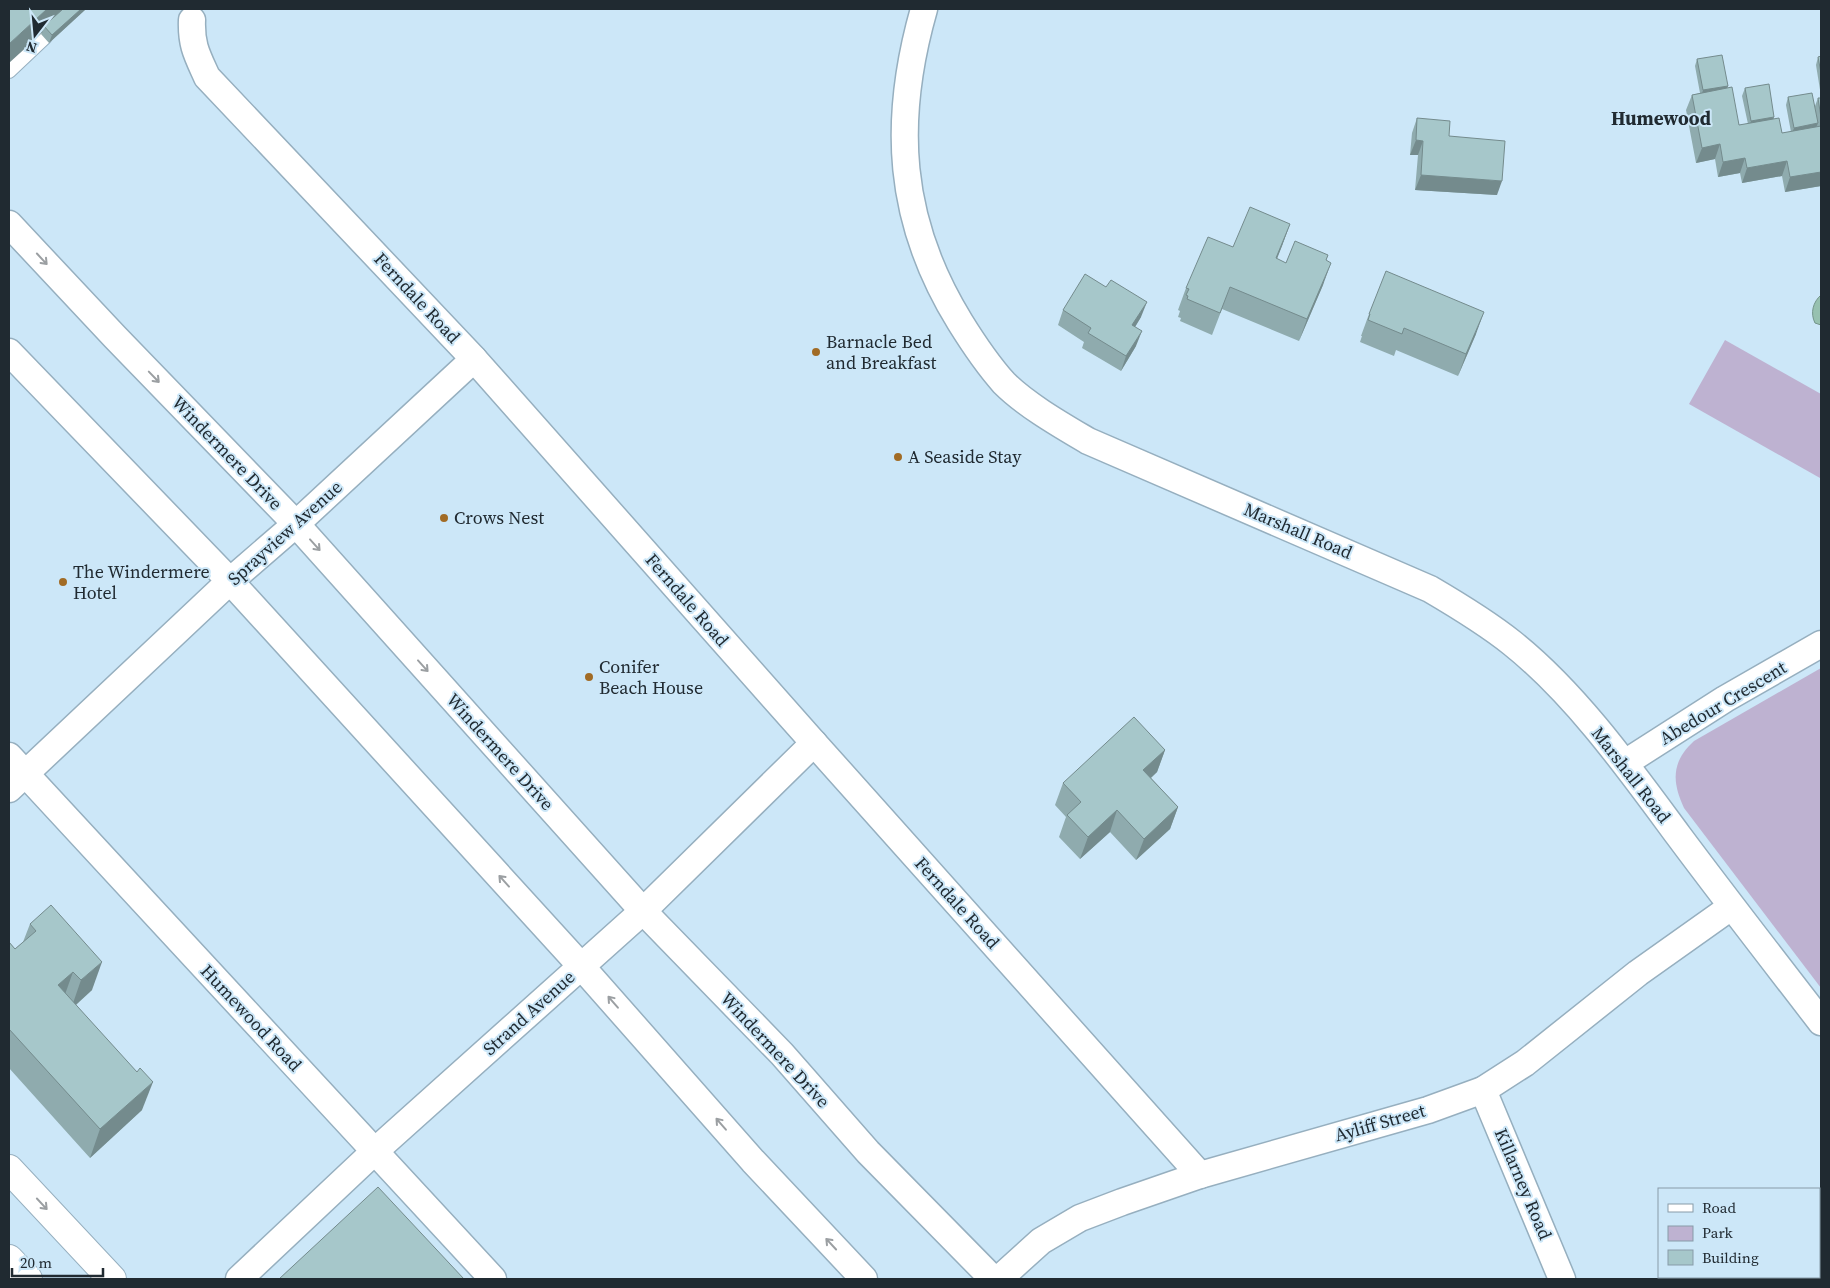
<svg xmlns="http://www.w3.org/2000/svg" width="1830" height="1288" font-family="'Source Serif 4',serif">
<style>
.green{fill:#beb2d1}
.water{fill:#97c1b0;stroke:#73948a}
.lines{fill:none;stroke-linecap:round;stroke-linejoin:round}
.service-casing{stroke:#96afbf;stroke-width:16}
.minor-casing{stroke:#96afbf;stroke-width:29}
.secondary-casing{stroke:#96afbf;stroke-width:30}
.service{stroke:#fff;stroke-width:14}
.minor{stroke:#fff;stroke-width:26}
.secondary{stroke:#fff;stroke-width:28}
.wall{fill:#8fabae}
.shaded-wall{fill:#748b8d}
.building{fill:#a6c7ca;stroke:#748b8d}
.oneway{stroke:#9b9fa2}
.poi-dot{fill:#a16b25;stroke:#cce7f8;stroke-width:2}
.labels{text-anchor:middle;stroke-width:4;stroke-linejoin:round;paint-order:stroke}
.street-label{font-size:18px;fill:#202a31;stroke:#cce7f8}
.poi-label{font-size:18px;fill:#202a31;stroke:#cce7f8;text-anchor:start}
.neighbourhood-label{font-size:19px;font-weight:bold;fill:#202a31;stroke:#cce7f8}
</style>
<rect width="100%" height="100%" fill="#cce7f8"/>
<g class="green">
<path d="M 1725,340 L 1821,394 L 1820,478 L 1689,404 Z"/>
<path d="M 1821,668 L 1821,988 L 1684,808 C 1672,782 1671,762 1694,741 Z"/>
</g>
<path class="water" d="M 1821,295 L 1821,325 L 1815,323 C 1810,313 1813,302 1821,295 Z"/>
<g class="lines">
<g class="service-casing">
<path id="service" d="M 9,71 L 45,37"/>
</g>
<g class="minor-casing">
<g id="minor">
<path d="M 924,9 C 892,121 897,220 960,322 C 973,343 987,364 1004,383 C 1026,405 1061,425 1088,441 L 1430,589 C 1459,606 1487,623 1512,643 C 1576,694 1630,770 1678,835 C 1725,898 1773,960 1821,1022"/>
<path d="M 192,20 C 191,45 197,55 207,77 L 474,359 L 814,743 L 1200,1175"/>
<path d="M 9,224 L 115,337 L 296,524 L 643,911 L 782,1054 L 868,1152 L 993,1279"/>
<path d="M 9,352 L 230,581 L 581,966 L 753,1161 L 864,1279"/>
<path d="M 9,756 L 493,1279"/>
<path d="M 1625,763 L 1725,699 L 1821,644"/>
<path d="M 9,789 L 230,581 L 296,524 L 474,359"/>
<path d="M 1483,1090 L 1562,1279"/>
<path d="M 239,1279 L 375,1151 L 643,911 L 814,743"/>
<path d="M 999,1279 L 1041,1241 L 1080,1218 L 1122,1202 L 1200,1175 L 1428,1110 L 1483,1090 L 1525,1063 L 1638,973 L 1731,907"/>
</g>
</g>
<g class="secondary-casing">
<g id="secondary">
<path d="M 9,1169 L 112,1279"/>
<path d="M 9,1259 L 28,1279"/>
</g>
</g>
<use href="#service" class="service"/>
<use href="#minor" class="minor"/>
<use href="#secondary" class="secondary"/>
</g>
<g class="wall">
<path d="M 9,9 L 86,9 L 49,43 L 41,34 L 42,33 Z"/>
<path d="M 1821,56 L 1821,96 L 1816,65 L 1818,57 Z"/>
<path d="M 1697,59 L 1728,86 L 1727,88 L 1739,125 L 1748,124 L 1742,96 L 1745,88 L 1774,119 L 1782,133 L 1791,132 L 1786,105 L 1788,97 L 1815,106 L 1818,98 L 1821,98 L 1821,186 L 1785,192 L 1782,176 L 1742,183 L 1740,173 L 1718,177 L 1715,159 L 1696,163 L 1686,110 L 1692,95 L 1700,93 L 1695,66 Z"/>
<path d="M 1417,118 L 1449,136 L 1497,195 L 1415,190 L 1418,155 L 1410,155 L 1412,133 Z"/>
<path d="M 1290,224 L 1277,259 L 1286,263 L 1328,255 L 1326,261 L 1323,285 L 1299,341 L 1222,309 L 1212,335 L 1180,321 L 1181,318 L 1178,317 L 1180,311 L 1178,310 L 1186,288 L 1233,247 Z"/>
<path d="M 1106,287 L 1141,317 L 1135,327 L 1136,346 L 1121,371 L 1082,348 L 1084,342 L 1058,325 L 1063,310 Z"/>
<path d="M 1369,314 L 1476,334 L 1458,376 L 1396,350 L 1394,356 L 1360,342 L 1362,336 L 1361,336 Z"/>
<path d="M 1165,750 L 1157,772 L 1151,778 L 1178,807 L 1170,829 L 1136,860 L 1110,832 L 1080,859 L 1059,837 L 1066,817 L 1055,805 L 1063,783 Z"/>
<path d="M 30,924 L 92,990 L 76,1005 L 142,1110 L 90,1158 L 9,1068 L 9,942 L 15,949 L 23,942 Z"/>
</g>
<g class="shaded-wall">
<path d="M 47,9 L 68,9 L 44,26 L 42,33 L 9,63 L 9,44 Z"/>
<path d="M 81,9 L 86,9 L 49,43 L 52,35 Z"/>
<path d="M 1728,86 L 1725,94 L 1701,98 L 1703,90 Z"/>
<path d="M 1774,117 L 1772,124 L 1749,128 L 1751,121 Z"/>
<path d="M 1818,123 L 1815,131 L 1791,136 L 1794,128 Z"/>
<path d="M 1416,140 L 1423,141 L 1418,155 L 1410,155 Z"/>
<path d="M 1720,144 L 1715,159 L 1696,163 L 1702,148 Z"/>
<path d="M 1745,158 L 1740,173 L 1718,177 L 1723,162 Z"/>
<path d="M 1787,161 L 1782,176 L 1742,183 L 1747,168 Z"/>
<path d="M 1821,172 L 1821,186 L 1785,192 L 1790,177 Z"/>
<path d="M 1421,175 L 1502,181 L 1497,195 L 1415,190 Z"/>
<path d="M 1290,224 L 1282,246 L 1268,280 L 1276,258 Z"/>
<path d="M 1331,263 L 1323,285 L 1299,341 L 1307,319 Z"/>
<path d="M 1147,302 L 1141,317 L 1127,340 L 1132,325 Z"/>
<path d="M 1484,312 L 1476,334 L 1458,376 L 1466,354 Z"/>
<path d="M 1142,331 L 1136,346 L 1121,371 L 1126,356 Z"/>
<path d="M 1165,750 L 1157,772 L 1135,792 L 1143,770 Z"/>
<path d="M 1178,807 L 1170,829 L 1136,860 L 1144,839 Z"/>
<path d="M 1117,810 L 1110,832 L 1080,859 L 1088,837 Z"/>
<path d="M 102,962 L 92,990 L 71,1009 L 81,980 Z"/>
<path d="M 73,972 L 63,1000 L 58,985 Z"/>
<path d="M 153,1082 L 142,1110 L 90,1158 L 100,1129 Z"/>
</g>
<g class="building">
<path d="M 9,9 L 47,9 L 9,44 Z"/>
<path d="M 63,9 L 81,9 L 52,35 L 44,26 Z"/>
<path d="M 1722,55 L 1728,86 L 1703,90 L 1697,59 Z"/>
<path d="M 1821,56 L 1821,73 L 1818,57 Z"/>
<path d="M 1769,84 L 1774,117 L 1751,121 L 1745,88 Z"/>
<path d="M 1732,87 L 1739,125 L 1779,118 L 1782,133 L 1821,126 L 1821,172 L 1790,177 L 1787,161 L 1747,168 L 1745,158 L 1723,162 L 1720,144 L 1702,148 L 1692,95 Z"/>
<path d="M 1812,93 L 1818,123 L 1794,128 L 1788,97 Z"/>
<path d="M 1818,98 L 1821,98 L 1821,118 Z"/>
<path d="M 1417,118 L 1450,121 L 1449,136 L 1505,141 L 1502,181 L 1421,175 L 1423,141 L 1416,140 Z"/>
<path d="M 1250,207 L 1290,224 L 1276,258 L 1286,263 L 1295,241 L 1328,255 L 1326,260 L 1331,263 L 1307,319 L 1230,287 L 1220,313 L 1187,299 L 1188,296 L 1186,295 L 1189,289 L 1186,288 L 1208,237 L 1233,247 Z"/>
<path d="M 1386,271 L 1484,312 L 1466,354 L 1404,328 L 1402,334 L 1368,320 L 1370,314 L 1369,314 Z"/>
<path d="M 1085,274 L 1106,287 L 1111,280 L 1147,302 L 1132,325 L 1142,331 L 1126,356 L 1088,333 L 1091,328 L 1063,310 Z"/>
<path d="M 1134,717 L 1165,750 L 1143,770 L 1178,807 L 1144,839 L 1117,810 L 1088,837 L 1067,815 L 1081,802 L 1063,783 Z"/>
<path d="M 51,905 L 102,962 L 81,980 L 73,972 L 58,985 L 137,1072 L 140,1068 L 153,1082 L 100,1129 L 9,1029 L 9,942 L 15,949 L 36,931 L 30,924 Z"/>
<path d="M 378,1187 L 464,1279 L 279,1279 Z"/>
</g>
<defs><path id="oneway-shaft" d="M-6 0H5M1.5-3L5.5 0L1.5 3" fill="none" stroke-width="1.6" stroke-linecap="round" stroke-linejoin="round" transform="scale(1.25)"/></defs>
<g class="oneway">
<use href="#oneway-shaft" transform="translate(42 259) rotate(47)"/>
<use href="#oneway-shaft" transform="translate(154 377) rotate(46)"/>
<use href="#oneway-shaft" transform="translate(315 545) rotate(48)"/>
<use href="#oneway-shaft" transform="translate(423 666) rotate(48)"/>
<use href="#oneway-shaft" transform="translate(504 881) rotate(-132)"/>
<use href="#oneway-shaft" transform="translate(613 1002) rotate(-131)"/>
<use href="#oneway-shaft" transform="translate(721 1124) rotate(-131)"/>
<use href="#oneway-shaft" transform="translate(42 1204) rotate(47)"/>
<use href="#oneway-shaft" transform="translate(831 1244) rotate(-133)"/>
</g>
<g class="poi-dot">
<circle cx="816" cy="352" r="5"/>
<circle cx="898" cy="457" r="5"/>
<circle cx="444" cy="518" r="5"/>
<circle cx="63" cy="582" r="5"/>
<circle cx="589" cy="677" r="5"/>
</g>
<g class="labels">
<g class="street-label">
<text transform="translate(417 298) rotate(47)" y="6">Ferndale Road</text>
<text transform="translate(227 453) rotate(46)" y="6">Windermere Drive</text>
<text transform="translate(1298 531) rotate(23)" y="6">Marshall Road</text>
<text transform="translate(285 533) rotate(-42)" y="6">Sprayview Avenue</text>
<text transform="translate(687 600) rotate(49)" y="6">Ferndale Road</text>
<text transform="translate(1723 703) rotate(-31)" y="6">Abedour Crescent</text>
<text transform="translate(500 752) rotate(48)" y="6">Windermere Drive</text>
<text transform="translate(1631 775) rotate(52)" y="6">Marshall Road</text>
<text transform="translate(957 903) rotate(48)" y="6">Ferndale Road</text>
<text transform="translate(529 1013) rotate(-42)" y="6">Strand Avenue</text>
<text transform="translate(251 1018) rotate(47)" y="6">Humewood Road</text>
<text transform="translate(775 1050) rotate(47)" y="6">Windermere Drive</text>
<text transform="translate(1380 1123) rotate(-16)" y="6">Ayliff Street</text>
<text transform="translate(1523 1184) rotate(67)" y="6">Killarney Road</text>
</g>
<g class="poi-label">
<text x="826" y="348">Barnacle Bed<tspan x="826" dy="21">and Breakfast</tspan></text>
<text x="908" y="463">A Seaside Stay</text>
<text x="454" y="524">Crows Nest</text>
<text x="73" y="578">The Windermere<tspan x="73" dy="21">Hotel</tspan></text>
<text x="599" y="673">Conifer<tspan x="599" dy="21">Beach House</tspan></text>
</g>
<g class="neighbourhood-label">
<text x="1661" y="125">Humewood</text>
</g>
</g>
<rect width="1830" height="1288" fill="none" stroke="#202a31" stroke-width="20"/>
<rect x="1658" y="1188" width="162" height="90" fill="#cce7f8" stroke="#879ba8"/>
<rect x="1668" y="1204" width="25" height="8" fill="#ffffff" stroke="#879ba8"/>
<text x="1702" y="1213" font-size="15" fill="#202a31">Road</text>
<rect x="1668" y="1226" width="25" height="15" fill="#beb2d1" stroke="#879ba8"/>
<text x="1702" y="1238" font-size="15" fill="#202a31">Park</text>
<rect x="1668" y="1250" width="25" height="15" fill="#a6c7ca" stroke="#879ba8"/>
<text x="1702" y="1263" font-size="15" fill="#202a31">Building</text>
<g transform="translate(35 35) rotate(196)" stroke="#cce7f8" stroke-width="4" paint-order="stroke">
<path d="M0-4L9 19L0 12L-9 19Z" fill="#202a31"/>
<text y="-8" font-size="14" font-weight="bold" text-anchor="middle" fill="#202a31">N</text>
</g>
<path d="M12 1268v8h91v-8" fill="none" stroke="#202a31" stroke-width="2.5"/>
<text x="20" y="1268" font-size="15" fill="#202a31" stroke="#cce7f8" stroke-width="4" paint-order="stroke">20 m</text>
</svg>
